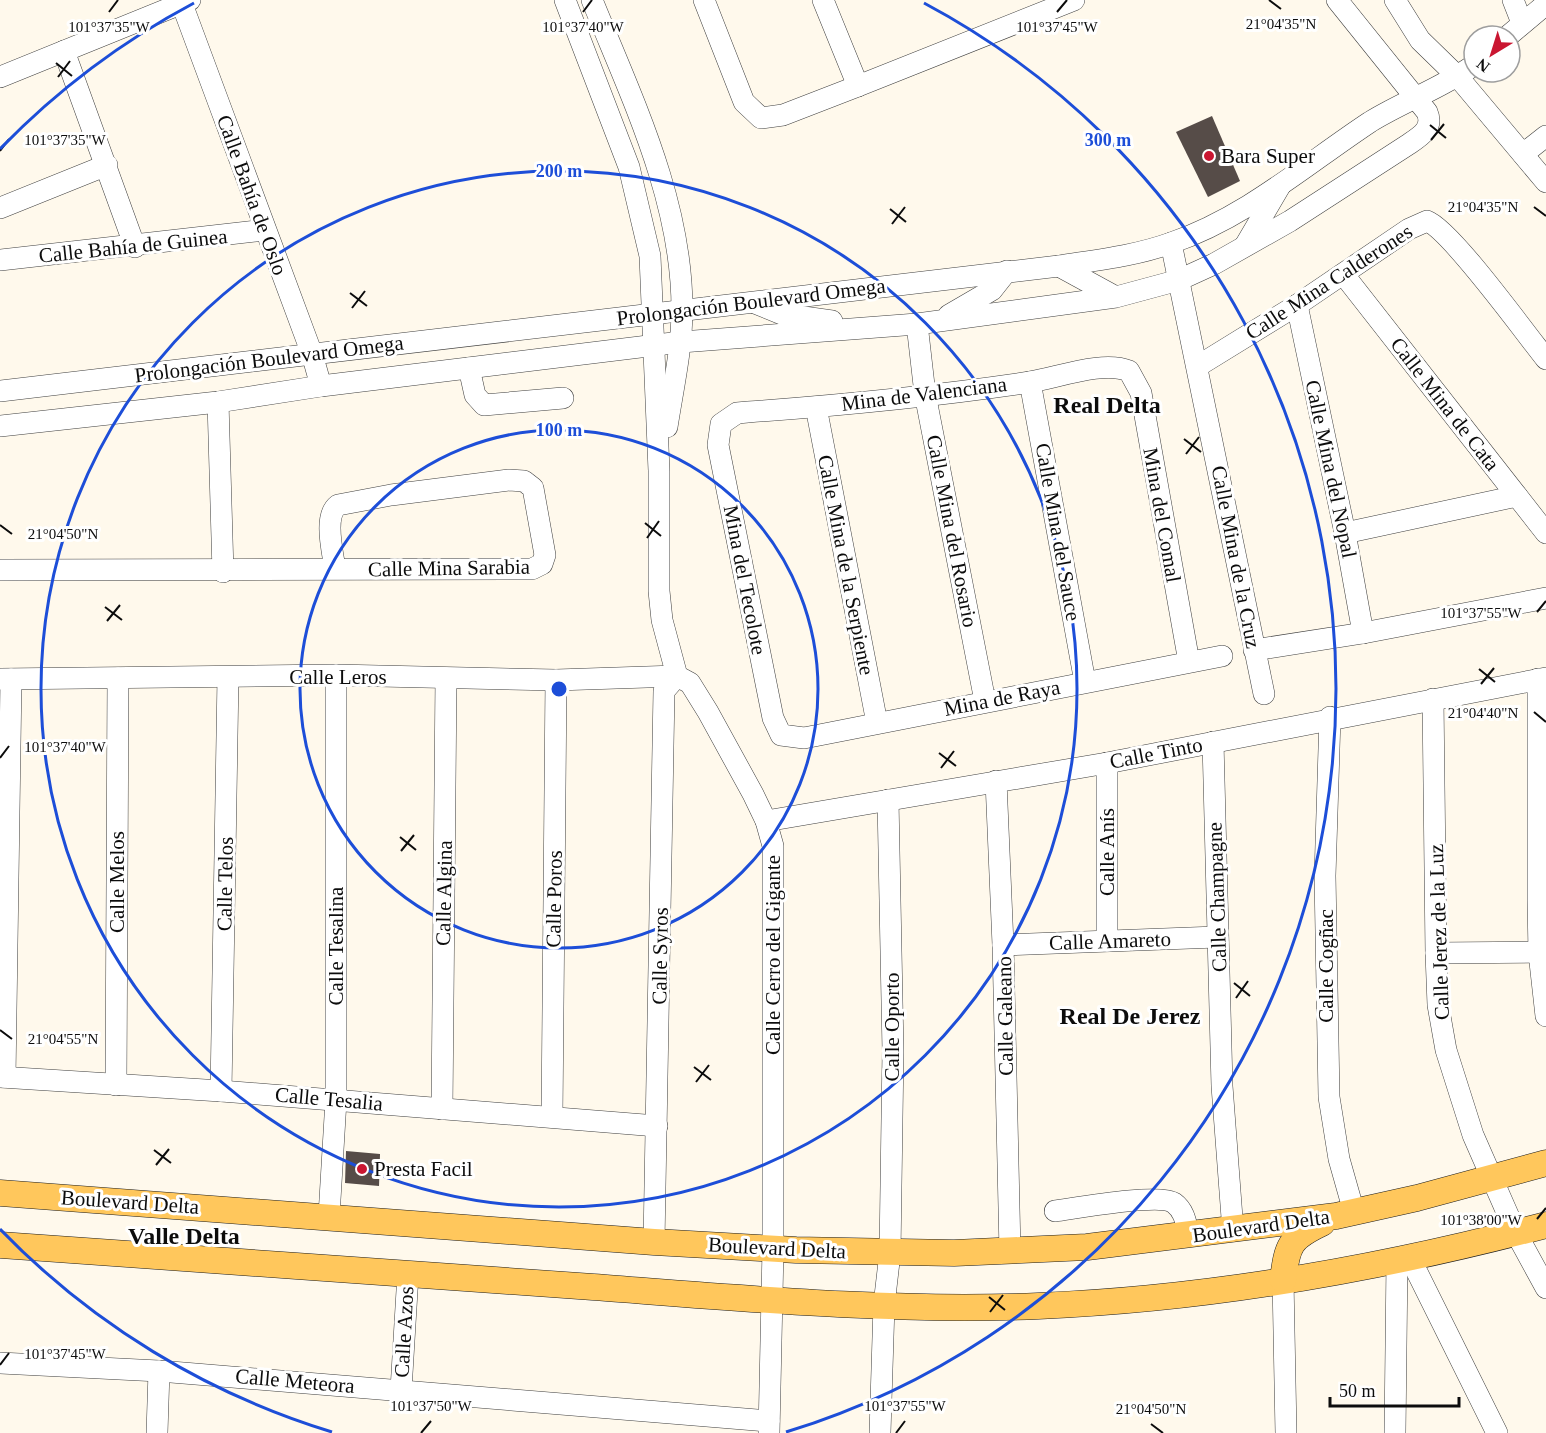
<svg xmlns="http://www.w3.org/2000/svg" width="1546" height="1433" font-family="'Times New Roman',serif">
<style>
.building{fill:#564c48}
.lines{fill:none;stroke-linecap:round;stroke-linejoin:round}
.minor-casing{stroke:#3f3f3f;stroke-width:22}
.major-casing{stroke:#1d1d1d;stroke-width:27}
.minor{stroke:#fff;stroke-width:21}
.major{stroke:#ffc75c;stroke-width:26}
.ticks{fill:none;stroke:#0c0c0c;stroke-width:2}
.ring{fill:none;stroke:#1d4ed8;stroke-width:3}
.poi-dot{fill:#ca1631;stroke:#fff;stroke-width:2}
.labels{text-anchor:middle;stroke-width:6;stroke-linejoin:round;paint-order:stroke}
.poi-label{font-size:21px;fill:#0c0c0c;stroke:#fff;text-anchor:start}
.street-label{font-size:21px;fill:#0c0c0c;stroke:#fff}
.quarter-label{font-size:24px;font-weight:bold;fill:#0c0c0c;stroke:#fff}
.ticks-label{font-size:15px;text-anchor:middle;fill:#0c0c0c;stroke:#fff;stroke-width:6;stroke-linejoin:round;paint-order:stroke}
.centre{fill:#1d4ed8;stroke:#fff;stroke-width:3}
.ring-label{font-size:18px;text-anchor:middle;font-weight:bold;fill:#1d4ed8;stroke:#fff;stroke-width:6;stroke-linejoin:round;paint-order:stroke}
</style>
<rect width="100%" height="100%" fill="#fff9ec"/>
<g class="building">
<path d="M 1212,116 L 1240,181 L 1208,197 L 1176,132 Z"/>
<path d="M 346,1151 L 380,1154 L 379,1186 L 345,1183 Z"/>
</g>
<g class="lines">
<g class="minor-casing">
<g id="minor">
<path d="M 565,0 L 629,167 L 650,256 L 659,471 L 659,591 L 662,620 L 677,676 L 690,683 L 708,712 L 753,794 L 766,821 L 773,846 L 773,1249 L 769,1433"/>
<path d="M 592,0 C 632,99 682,200 682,309 C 682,349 673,388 667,427"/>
<path d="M 704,0 L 744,102 L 761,118 L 783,115 L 858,86 L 1074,0"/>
<path d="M 823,0 L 858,86"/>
<path d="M 1395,0 L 1420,40 L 1458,77 L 1546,182"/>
<path d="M 1513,0 L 1522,23"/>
<path d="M 182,4 L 312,354 L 321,386"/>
<path d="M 1508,36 L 1546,4"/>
<path d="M 64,51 L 135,247"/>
<path d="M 0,77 L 190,0"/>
<path d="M 1523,154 L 1546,136"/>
<path d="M 0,208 L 107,165"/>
<path d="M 1171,243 L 1264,694"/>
<path d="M 1246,244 L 1280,186"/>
<path d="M 0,260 L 265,230"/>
<path d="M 1059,266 L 1114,296"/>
<path d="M 1344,275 L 1546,533"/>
<path d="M 755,303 L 782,314 L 832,321"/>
<path d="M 1297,305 L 1345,533 L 1363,633"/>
<path d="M 949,315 L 992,290 L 1007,271"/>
<path d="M 917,324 L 925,394 L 985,701"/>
<path d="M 1198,366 L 1297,305 L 1409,229 L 1427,221 C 1451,230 1525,333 1546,359"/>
<path d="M 469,368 L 475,395 L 484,405 L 563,398"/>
<path d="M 1030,382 L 1085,682"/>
<path d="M 0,391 L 1059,266 C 1097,260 1135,256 1171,243 C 1245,218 1305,165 1370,122 C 1404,101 1442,88 1474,65"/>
<path d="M 218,402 L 223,572"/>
<path d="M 816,407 L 877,723"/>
<path d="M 0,426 L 218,402 L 321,386 L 681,342 L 917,324 L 1116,297 L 1179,280 L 1214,264 L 1290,221 L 1409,144 C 1421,136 1434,128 1427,112 L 1337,0"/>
<path d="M 1345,533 L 1517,496"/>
<path d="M 0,570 L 532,569 L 542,564 L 545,555 L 533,488 L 524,481 L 509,480 L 391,495 L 338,505 C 323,516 333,553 335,569"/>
<path d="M 1254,650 L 1363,633 L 1546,598"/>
<path d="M 1189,662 L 1141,393 L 1129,371 C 1103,360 1057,378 1030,382 C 937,396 842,405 748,412 L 737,413 L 721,424 L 718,445 L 773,718 L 781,735 L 804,738 L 1222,656"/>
<path d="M 0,679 L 336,675 L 556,680 L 677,676"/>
<path d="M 1538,679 L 1538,901 L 1539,953 L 1546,1016"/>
<path d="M 1433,699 L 1436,953 L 1438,1005 L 1446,1050 L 1473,1135 L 1516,1233 L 1546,1288"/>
<path d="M 1330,717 L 1325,876 L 1329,1097 L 1339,1159 L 1354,1212"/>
<path d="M 1213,742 L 1222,1086 L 1233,1231"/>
<path d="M 1107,763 L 1107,941"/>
<path d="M 996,781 L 1003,945 L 1010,1251"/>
<path d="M 766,821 L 1107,763 L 1546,678"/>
<path d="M 1003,945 L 1217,937"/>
<path d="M 1436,953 L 1546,952"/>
<path d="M 0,1077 L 221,1091 L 657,1126"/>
<path d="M 5,1077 L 11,679"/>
<path d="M 116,1085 L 118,678"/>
<path d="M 221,1091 L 228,677"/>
<path d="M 442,1109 L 446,678"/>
<path d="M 552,1117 L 556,680"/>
<path d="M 1055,1211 C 1077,1208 1159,1193 1174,1203 C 1185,1211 1186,1224 1189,1236"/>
<path d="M 329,1216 L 336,1100 L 336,675"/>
<path d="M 654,1242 L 664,691 L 677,676"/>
<path d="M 1410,1258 L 1497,1433"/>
<path d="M 1283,1280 L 1286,1433"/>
<path d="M 0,1363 L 159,1371 L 769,1421"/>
<path d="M 401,1390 L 408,1274"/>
<path d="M 157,1433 L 159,1371"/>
<path d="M 880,1433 L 884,1305 L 890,1253 L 893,1051 L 888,800"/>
<path d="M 1395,1433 L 1397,1261"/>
</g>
</g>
<g class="major-casing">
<g id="major">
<path d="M 0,1193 L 654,1242 L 796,1250 L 954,1253 L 1087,1247 L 1336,1216 L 1417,1198 L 1546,1163"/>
<path d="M 0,1245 C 198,1259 395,1273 593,1287 C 740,1298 889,1312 1038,1306 C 1206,1299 1383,1268 1546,1225"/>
<path d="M 1283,1280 C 1287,1245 1290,1238 1322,1223"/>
</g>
</g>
<use href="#minor" class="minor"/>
<use href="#major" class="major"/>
</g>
<path class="ticks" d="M 1269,0 L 1281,9M 109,12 L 118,0M 583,12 L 592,0M 1057,12 L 1067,0M 56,63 L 72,76M 58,77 L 70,61M 1430,125 L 1446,138M 1431,140 L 1444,124M 0,151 L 9,139M 1534,207 L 1546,216M 890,209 L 906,222M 892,224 L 905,207M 350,293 L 367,306M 352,308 L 365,291M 1184,439 L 1201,452M 1186,454 L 1199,437M 645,523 L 661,536M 0,525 L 12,534M 647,538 L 659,521M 105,607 L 122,620M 1537,612 L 1546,601M 107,621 L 120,605M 1479,669 L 1495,682M 1481,684 L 1494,668M 1534,712 L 1546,722M 939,753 L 956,766M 0,758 L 9,746M 941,768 L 954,751M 400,837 L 416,850M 401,851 L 414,835M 1234,983 L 1250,996M 1236,998 L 1248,981M 0,1030 L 12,1039M 694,1067 L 711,1080M 696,1082 L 709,1065M 154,1150 L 171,1163M 156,1165 L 169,1149M 1537,1219 L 1546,1208M 989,1297 L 1005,1310M 990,1312 L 1003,1295M 0,1365 L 9,1353M 1151,1424 L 1163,1433M 421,1433 L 431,1421M 896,1433 L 905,1421"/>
<g class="ring">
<circle cx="559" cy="689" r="259"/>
<circle cx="559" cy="689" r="518"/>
<path d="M332 1432A777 777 0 0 1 0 1229M0 149A777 777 0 0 1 194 3M924 3A777 777 0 0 1 786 1432"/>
</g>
<g class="poi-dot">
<circle cx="1209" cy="156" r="6"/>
<circle cx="362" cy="1169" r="6"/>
</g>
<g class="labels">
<g class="poi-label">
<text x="1221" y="163">Bara Super</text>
<text x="374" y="1176">Presta Facil</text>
</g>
<g class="street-label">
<text transform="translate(252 195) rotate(70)" y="7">Calle Bahía de Oslo</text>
<text transform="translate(133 246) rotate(-6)" y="7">Calle Bahía de Guinea</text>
<text transform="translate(1329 282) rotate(-33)" y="7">Calle Mina Calderones</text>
<text transform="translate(751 302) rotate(-7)" y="7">Prolongación Boulevard Omega</text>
<text transform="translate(269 359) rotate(-7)" y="7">Prolongación Boulevard Omega</text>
<text transform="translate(924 394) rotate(-7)" y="7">Mina de Valenciana</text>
<text transform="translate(1445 404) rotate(52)" y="7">Calle Mina de Cata</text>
<text transform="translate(1331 469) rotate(78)" y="7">Calle Mina del Nopal</text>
<text transform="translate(1162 515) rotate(80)" y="7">Mina del Comal</text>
<text transform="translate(952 531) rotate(79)" y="7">Calle Mina del Rosario</text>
<text transform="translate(1058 532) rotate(80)" y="7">Calle Mina del Sauce</text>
<text transform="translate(1236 557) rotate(79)" y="7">Calle Mina de la Cruz</text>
<text transform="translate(846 565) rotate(79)" y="7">Calle Mina de la Serpiente</text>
<text transform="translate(449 568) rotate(-1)" y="7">Calle Mina Sarabia</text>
<text transform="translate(745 580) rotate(79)" y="7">Mina del Tecolote</text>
<text x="338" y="684">Calle Leros</text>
<text transform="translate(1002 698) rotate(-11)" y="7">Mina de Raya</text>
<text transform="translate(1156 753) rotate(-11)" y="7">Calle Tinto</text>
<text transform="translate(1107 852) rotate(-90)" y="7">Calle Anís</text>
<text transform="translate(117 882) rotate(-90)" y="7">Calle Melos</text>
<text transform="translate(225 884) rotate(-89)" y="7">Calle Telos</text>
<text transform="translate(444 893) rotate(-89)" y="7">Calle Algina</text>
<text transform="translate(1217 897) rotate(-92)" y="7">Calle Champagne</text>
<text transform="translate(554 899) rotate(-89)" y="7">Calle Poros</text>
<text transform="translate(1439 932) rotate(-92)" y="7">Calle Jerez de la Luz</text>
<text transform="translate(1110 941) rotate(-2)" y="7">Calle Amareto</text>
<text transform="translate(336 946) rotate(-90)" y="7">Calle Tesalina</text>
<text transform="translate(773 955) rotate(-90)" y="7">Calle Cerro del Gigante</text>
<text transform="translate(660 956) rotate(-89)" y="7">Calle Syros</text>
<text transform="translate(1326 966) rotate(-90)" y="7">Calle Cogñac</text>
<text transform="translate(1005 1016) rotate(-91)" y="7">Calle Galeano</text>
<text transform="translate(892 1027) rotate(-90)" y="7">Calle Oporto</text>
<text transform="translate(329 1099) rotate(5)" y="7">Calle Tesalia</text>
<text transform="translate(130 1202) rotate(4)" y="7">Boulevard Delta</text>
<text transform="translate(1261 1226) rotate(-8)" y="7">Boulevard Delta</text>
<text transform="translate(777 1248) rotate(3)" y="7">Boulevard Delta</text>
<text transform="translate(404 1332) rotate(-87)" y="7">Calle Azos</text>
<text transform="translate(295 1381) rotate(5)" y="7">Calle Meteora</text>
</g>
<g class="quarter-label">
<text x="1107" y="413">Real Delta</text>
<text x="1130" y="1024">Real De Jerez</text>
<text x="184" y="1244">Valle Delta</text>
</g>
</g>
<g class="ticks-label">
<text x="1281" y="29">21°04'35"N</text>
<text x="109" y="32">101°37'35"W</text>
<text x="583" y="32">101°37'40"W</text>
<text x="1057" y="32">101°37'45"W</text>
<text x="65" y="145">101°37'35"W</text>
<text x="1483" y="212">21°04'35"N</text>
<text x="63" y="539">21°04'50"N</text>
<text x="1481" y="618">101°37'55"W</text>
<text x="1483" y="718">21°04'40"N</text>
<text x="65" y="752">101°37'40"W</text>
<text x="63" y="1044">21°04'55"N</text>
<text x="1481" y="1225">101°38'00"W</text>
<text x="65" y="1359">101°37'45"W</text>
<text x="431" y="1411">101°37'50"W</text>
<text x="905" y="1411">101°37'55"W</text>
<text x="1151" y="1414">21°04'50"N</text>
</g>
<circle cx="559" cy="689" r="9" class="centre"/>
<g class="ring-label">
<text x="1108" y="146">300 m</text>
<text x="559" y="177">200 m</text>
<text x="559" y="436">100 m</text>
</g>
<g transform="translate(1492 54) rotate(218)"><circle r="28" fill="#ffffff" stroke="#9e9e9e" stroke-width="1.5"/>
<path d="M0-4.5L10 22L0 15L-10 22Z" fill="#ca1631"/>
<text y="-9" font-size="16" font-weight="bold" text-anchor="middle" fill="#0c0c0c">N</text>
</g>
<path d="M1330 1397v9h129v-9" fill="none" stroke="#0c0c0c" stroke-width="3"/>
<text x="1339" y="1397" font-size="18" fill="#0c0c0c" stroke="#ffffff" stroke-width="4.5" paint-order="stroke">50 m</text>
</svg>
